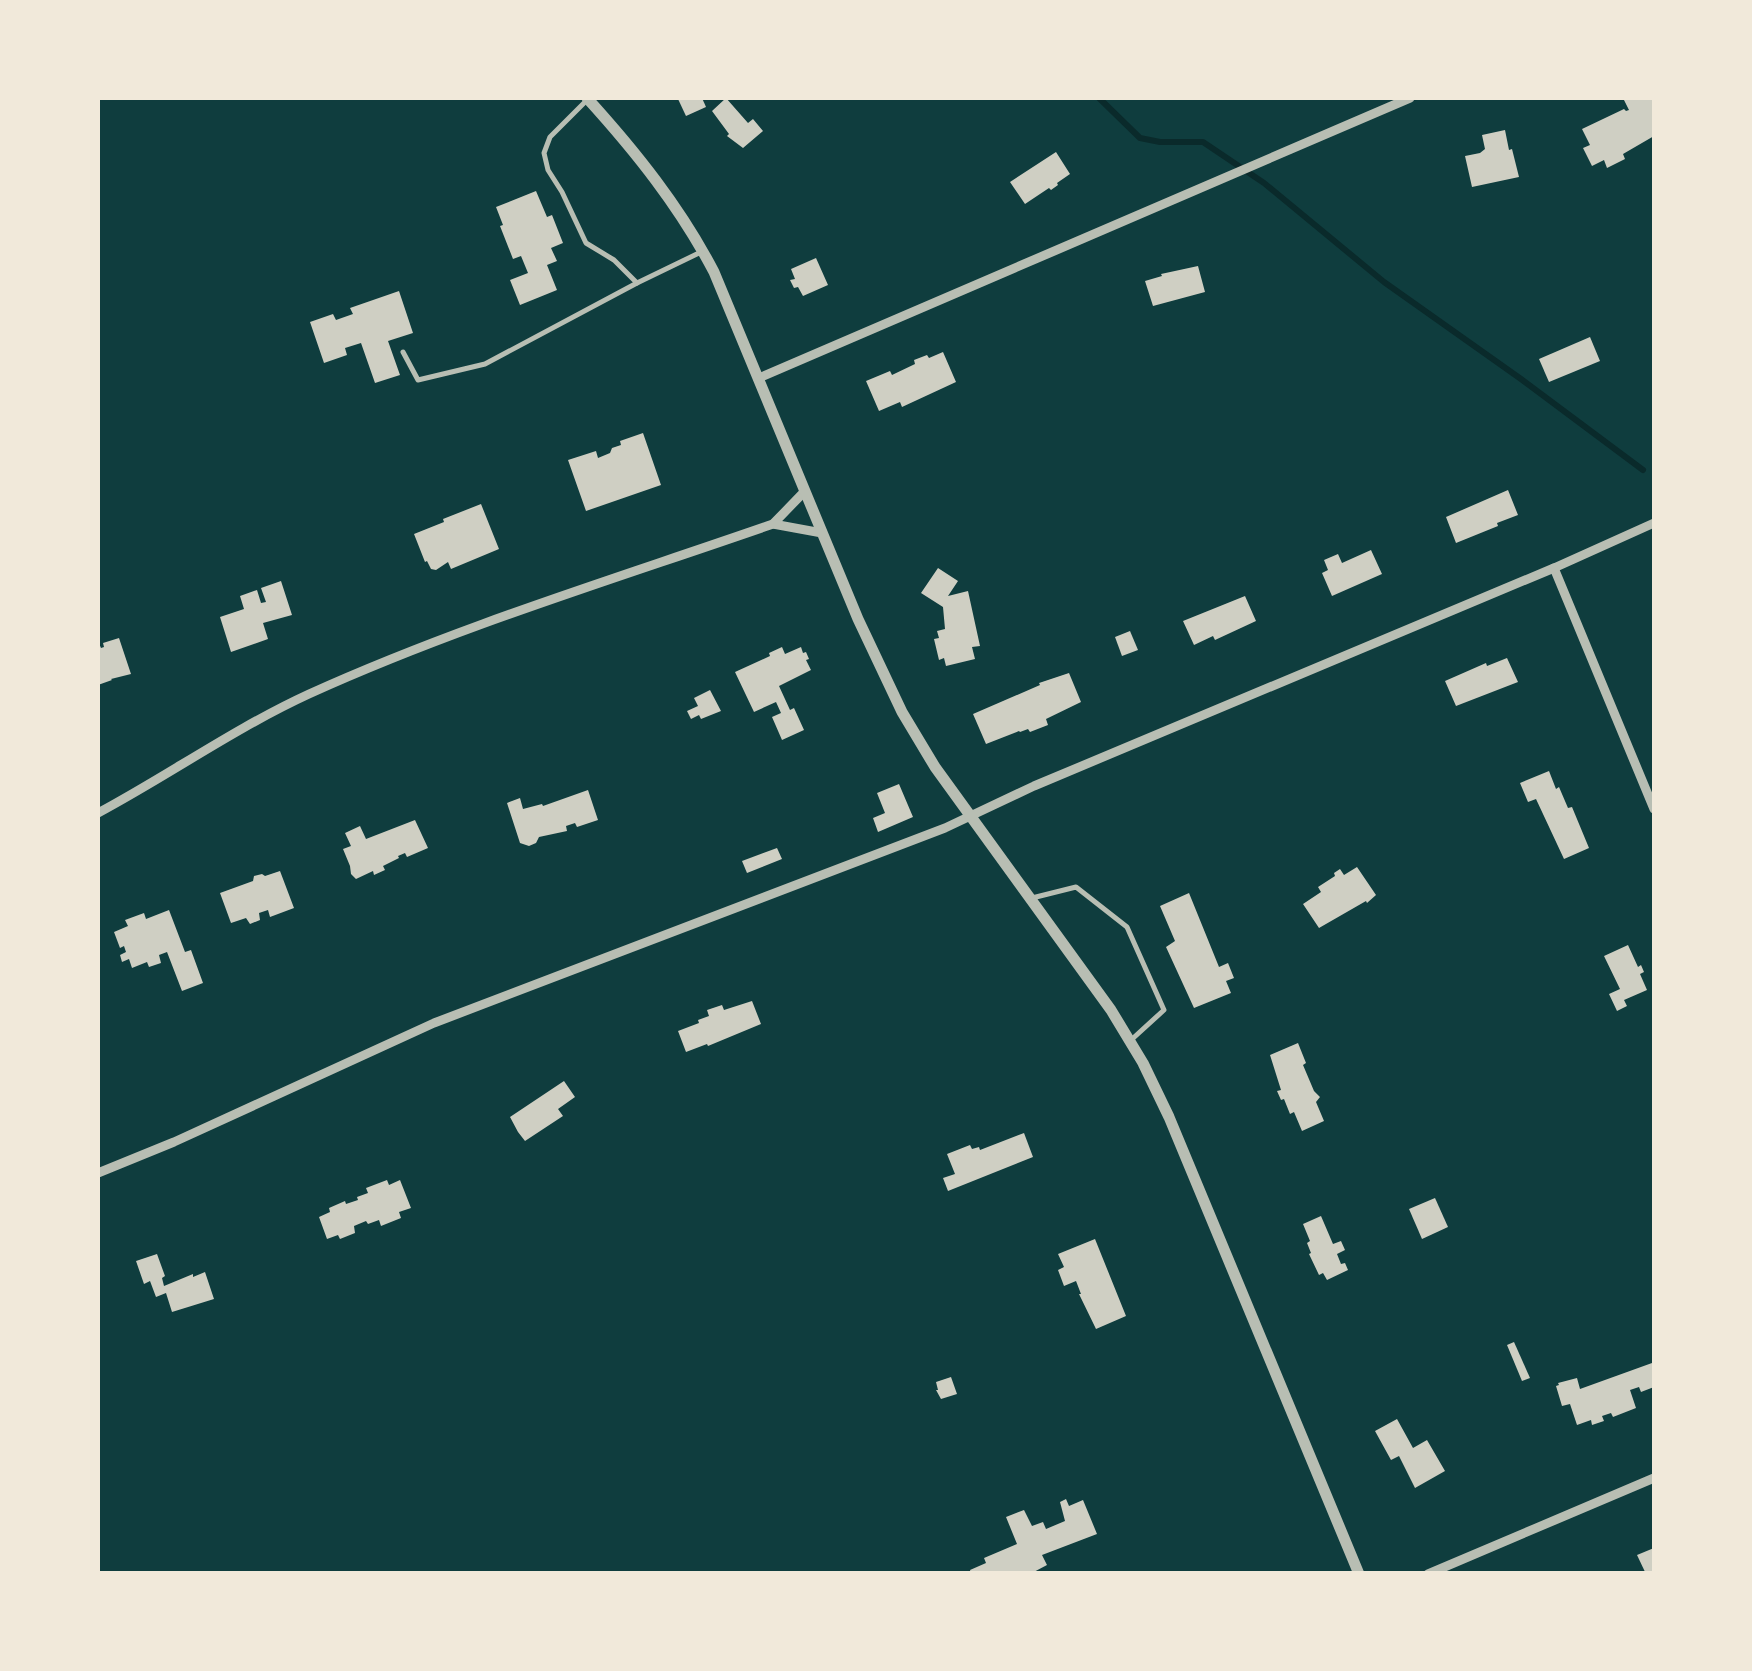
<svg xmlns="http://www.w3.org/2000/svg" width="1752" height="1671" font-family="'Space Grotesk',sans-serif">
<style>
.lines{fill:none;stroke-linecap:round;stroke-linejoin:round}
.stream{stroke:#0a2a2b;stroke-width:6}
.building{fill:#cfcfc3}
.service{stroke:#b8beb3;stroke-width:5}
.minor{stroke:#b8beb3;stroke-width:9}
.tertiary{stroke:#b8beb3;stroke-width:11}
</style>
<rect width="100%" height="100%" fill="#0f3d3e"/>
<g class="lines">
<path class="stream" d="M 1099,98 L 1140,138 L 1160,142 L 1203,142 L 1264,183 L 1384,282 L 1521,379 L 1643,470"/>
</g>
<g class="building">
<path d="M 682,98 L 702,98 L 706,107 L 686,116 L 678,99 Z"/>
<path d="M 726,98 L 748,123 L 753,119 L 763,131 L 743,148 L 727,136 L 729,134 L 712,111 Z"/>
<path d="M 1623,98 L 1651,98 L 1654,104 L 1654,136 L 1623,154 L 1625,159 L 1607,168 L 1604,160 L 1592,166 L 1583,148 L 1590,145 L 1582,129 L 1624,109 L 1626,111 L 1629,110 Z"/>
<path d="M 1505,130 L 1509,150 L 1512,149 L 1519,177 L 1472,187 L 1465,156 L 1480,153 L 1485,149 L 1482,135 Z"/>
<path d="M 1056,152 L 1070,174 L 1057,183 L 1058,185 L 1051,190 L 1049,188 L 1025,204 L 1010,182 Z"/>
<path d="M 536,191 L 547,217 L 552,215 L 563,243 L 551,248 L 557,261 L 547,265 L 557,290 L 520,305 L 510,280 L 528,273 L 521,256 L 513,259 L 500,226 L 503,225 L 496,207 Z"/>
<path d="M 816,258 L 828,285 L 803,296 L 798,287 L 794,288 L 790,280 L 795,279 L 791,269 Z"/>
<path d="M 1198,266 L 1205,292 L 1153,306 L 1145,281 L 1162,276 L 1161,274 Z"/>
<path d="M 399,291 L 413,333 L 388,341 L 400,375 L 375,383 L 361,343 L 345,348 L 347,355 L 324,363 L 310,322 L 333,314 L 336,320 L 353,314 L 350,308 Z"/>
<path d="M 1590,337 L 1600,361 L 1549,382 L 1539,359 Z"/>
<path d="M 943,352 L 956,382 L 902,407 L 900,402 L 879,411 L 866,381 L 890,371 L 892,375 L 915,364 L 914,360 L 927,355 L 929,358 Z"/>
<path d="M 643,433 L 661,485 L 586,511 L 568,460 L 596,451 L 598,458 L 610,453 L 612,448 L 621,445 L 620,441 Z"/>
<path d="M 1508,490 L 1518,515 L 1497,523 L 1498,526 L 1456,543 L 1446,517 Z"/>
<path d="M 481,504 L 499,549 L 451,569 L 448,562 L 436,570 L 431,569 L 427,561 L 425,562 L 414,534 L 444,522 L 443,519 Z"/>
<path d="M 1371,550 L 1382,574 L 1332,596 L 1322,573 L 1328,570 L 1324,560 L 1338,554 L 1342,563 Z"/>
<path d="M 938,568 L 958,581 L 948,596 L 968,591 L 980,646 L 972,647 L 975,659 L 946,666 L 944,658 L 939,660 L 934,639 L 939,638 L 937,631 L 945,629 L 943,607 L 921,593 Z"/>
<path d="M 281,581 L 292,615 L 263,623 L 268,639 L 231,652 L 220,617 L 244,609 L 240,596 L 257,590 L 261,603 L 266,602 L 261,588 Z"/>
<path d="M 1245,596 L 1256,621 L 1215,640 L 1213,636 L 1194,645 L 1183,621 Z"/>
<path d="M 1130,631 L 1138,650 L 1122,656 L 1115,637 Z"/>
<path d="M 119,638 L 131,674 L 111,679 L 112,680 L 98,685 L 98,641 L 101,648 L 104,647 L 103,643 Z"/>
<path d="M 782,647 L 785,654 L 801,647 L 803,653 L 806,652 L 809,659 L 806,660 L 811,670 L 779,686 L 790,710 L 794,708 L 804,730 L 782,740 L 772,717 L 781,713 L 776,702 L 754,712 L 735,672 L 770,656 L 769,653 Z"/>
<path d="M 1507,658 L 1518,682 L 1456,706 L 1445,681 L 1486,663 L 1487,666 Z"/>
<path d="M 1069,673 L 1081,702 L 1046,719 L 1048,725 L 1030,732 L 1028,729 L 1020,732 L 1019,731 L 986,744 L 973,714 L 1040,685 L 1039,683 Z"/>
<path d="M 710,690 L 721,711 L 701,719 L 699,715 L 691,719 L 687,711 L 698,706 L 694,698 Z"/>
<path d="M 1549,771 L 1556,789 L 1559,787 L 1568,808 L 1572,807 L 1589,848 L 1564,859 L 1536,799 L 1528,802 L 1520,783 Z"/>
<path d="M 899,784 L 913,817 L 878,832 L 873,818 L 885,813 L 877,793 Z"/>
<path d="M 588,790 L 598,820 L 577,827 L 575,823 L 566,826 L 567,831 L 539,837 L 536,843 L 529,846 L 520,843 L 507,803 L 520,798 L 523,809 L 542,804 L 543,806 Z"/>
<path d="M 415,820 L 428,848 L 407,857 L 405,853 L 398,856 L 399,858 L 383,866 L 385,870 L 374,875 L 373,871 L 356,879 L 351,874 L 350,866 L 343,849 L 351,846 L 345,833 L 360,826 L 366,839 Z"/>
<path d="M 777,848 L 782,859 L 747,873 L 742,861 Z"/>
<path d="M 1357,867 L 1376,895 L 1367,903 L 1366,901 L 1319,928 L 1303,904 L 1321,892 L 1318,887 L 1335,876 L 1334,873 L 1340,869 L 1344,875 Z"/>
<path d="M 280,871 L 294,908 L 270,917 L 268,910 L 259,913 L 260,920 L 250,924 L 246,918 L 231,923 L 220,893 L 253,881 L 254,876 L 262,874 L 265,876 Z"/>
<path d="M 1189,893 L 1219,967 L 1228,963 L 1234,978 L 1226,981 L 1231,993 L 1194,1008 L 1166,947 L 1175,941 L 1160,906 Z"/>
<path d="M 169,910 L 185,952 L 191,950 L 203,983 L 182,991 L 167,952 L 159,955 L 161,963 L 149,967 L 147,962 L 132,968 L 129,959 L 122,962 L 120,955 L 126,952 L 124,946 L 120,948 L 114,932 L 128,926 L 125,920 L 144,913 L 146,919 Z"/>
<path d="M 1628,945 L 1638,967 L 1641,965 L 1644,972 L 1640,974 L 1647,990 L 1624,1000 L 1627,1006 L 1617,1011 L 1609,994 L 1620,989 L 1604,956 Z"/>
<path d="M 752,1001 L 761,1024 L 708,1046 L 707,1044 L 686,1052 L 678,1031 L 699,1023 L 698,1020 L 709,1016 L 707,1010 L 722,1005 L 724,1010 Z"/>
<path d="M 1298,1043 L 1306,1063 L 1303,1065 L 1314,1091 L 1320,1097 L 1316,1102 L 1324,1121 L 1302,1131 L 1294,1112 L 1290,1114 L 1284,1099 L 1281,1100 L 1277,1091 L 1281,1090 L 1270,1055 Z"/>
<path d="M 564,1081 L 575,1097 L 558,1109 L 563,1116 L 525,1141 L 518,1132 L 510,1117 Z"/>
<path d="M 1024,1133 L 1033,1157 L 948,1191 L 943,1178 L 955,1174 L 947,1154 L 970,1145 L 972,1149 L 979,1147 L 980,1150 Z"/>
<path d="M 387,1180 L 389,1185 L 400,1180 L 411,1208 L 399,1212 L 401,1218 L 381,1226 L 379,1220 L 368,1224 L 366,1221 L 354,1226 L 355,1233 L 340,1239 L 338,1235 L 327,1239 L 319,1217 L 330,1212 L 329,1208 L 345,1201 L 346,1204 L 358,1200 L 357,1197 L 368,1193 L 366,1188 Z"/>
<path d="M 1435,1198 L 1448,1227 L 1422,1239 L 1409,1209 Z"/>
<path d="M 1321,1216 L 1333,1244 L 1341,1241 L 1345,1250 L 1337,1254 L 1341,1264 L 1345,1263 L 1348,1270 L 1327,1280 L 1323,1273 L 1319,1275 L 1309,1254 L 1311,1253 L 1307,1243 L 1310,1241 L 1303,1224 Z"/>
<path d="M 1095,1239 L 1126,1316 L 1096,1329 L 1079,1294 L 1081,1294 L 1076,1281 L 1064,1286 L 1058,1270 L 1064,1267 L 1058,1254 Z"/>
<path d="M 157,1254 L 165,1276 L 162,1278 L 164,1286 L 193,1274 L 193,1277 L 205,1272 L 214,1299 L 172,1312 L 166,1293 L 156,1297 L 150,1281 L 144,1284 L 136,1261 Z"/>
<path d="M 1514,1342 L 1530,1378 L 1522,1381 L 1507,1345 Z"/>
<path d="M 1652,1363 L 1654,1371 L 1654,1387 L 1641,1392 L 1639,1387 L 1630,1390 L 1636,1408 L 1613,1417 L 1611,1413 L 1602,1416 L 1604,1421 L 1592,1425 L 1591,1420 L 1577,1425 L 1570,1404 L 1562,1406 L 1556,1386 L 1559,1385 L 1558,1383 L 1577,1378 L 1580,1389 Z"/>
<path d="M 951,1377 L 957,1394 L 941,1399 L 936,1390 L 938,1390 L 936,1382 Z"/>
<path d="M 1397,1419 L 1413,1448 L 1427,1440 L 1445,1471 L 1415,1488 L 1399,1456 L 1391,1460 L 1375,1431 Z"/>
<path d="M 1066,1499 L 1069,1506 L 1083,1500 L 1097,1534 L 1042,1555 L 1047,1565 L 1030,1574 L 971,1574 L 970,1570 L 986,1563 L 984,1558 L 1017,1544 L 1006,1517 L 1024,1510 L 1032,1526 L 1043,1522 L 1046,1529 L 1065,1521 L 1060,1502 Z"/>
<path d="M 1654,1548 L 1654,1571 L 1646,1574 L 1637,1555 Z"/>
</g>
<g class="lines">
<g class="service">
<path d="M 586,101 L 550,137 L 544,153 L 548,170 L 562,192 L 586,243 L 614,260 L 637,283 L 699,253"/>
<path d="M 403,352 L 418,380 L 485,364 L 637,283"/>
<path d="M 1032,898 L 1076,887 L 1127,927 L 1164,1010 L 1130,1041"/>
</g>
<g class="minor">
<path d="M 759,378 L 1410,98"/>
<path d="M 773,524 L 805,491"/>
<path d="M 1554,568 L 1654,809"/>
<path d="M 98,813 C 169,775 235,728 309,694 C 459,626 618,578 773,524 L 822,533"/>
<path d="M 98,1173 L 174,1142 L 434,1023 L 945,828 L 1034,786 L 1554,568 L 1654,523"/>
<path d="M 1428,1574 L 1654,1478"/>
</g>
<path class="tertiary" d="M 587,98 C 636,152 680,207 714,272 L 858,619 L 902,712 L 935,767 L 1111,1010 L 1143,1063 L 1169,1117 L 1359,1574"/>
</g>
<rect width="1752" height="1671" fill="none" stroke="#f1e9da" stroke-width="200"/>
</svg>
